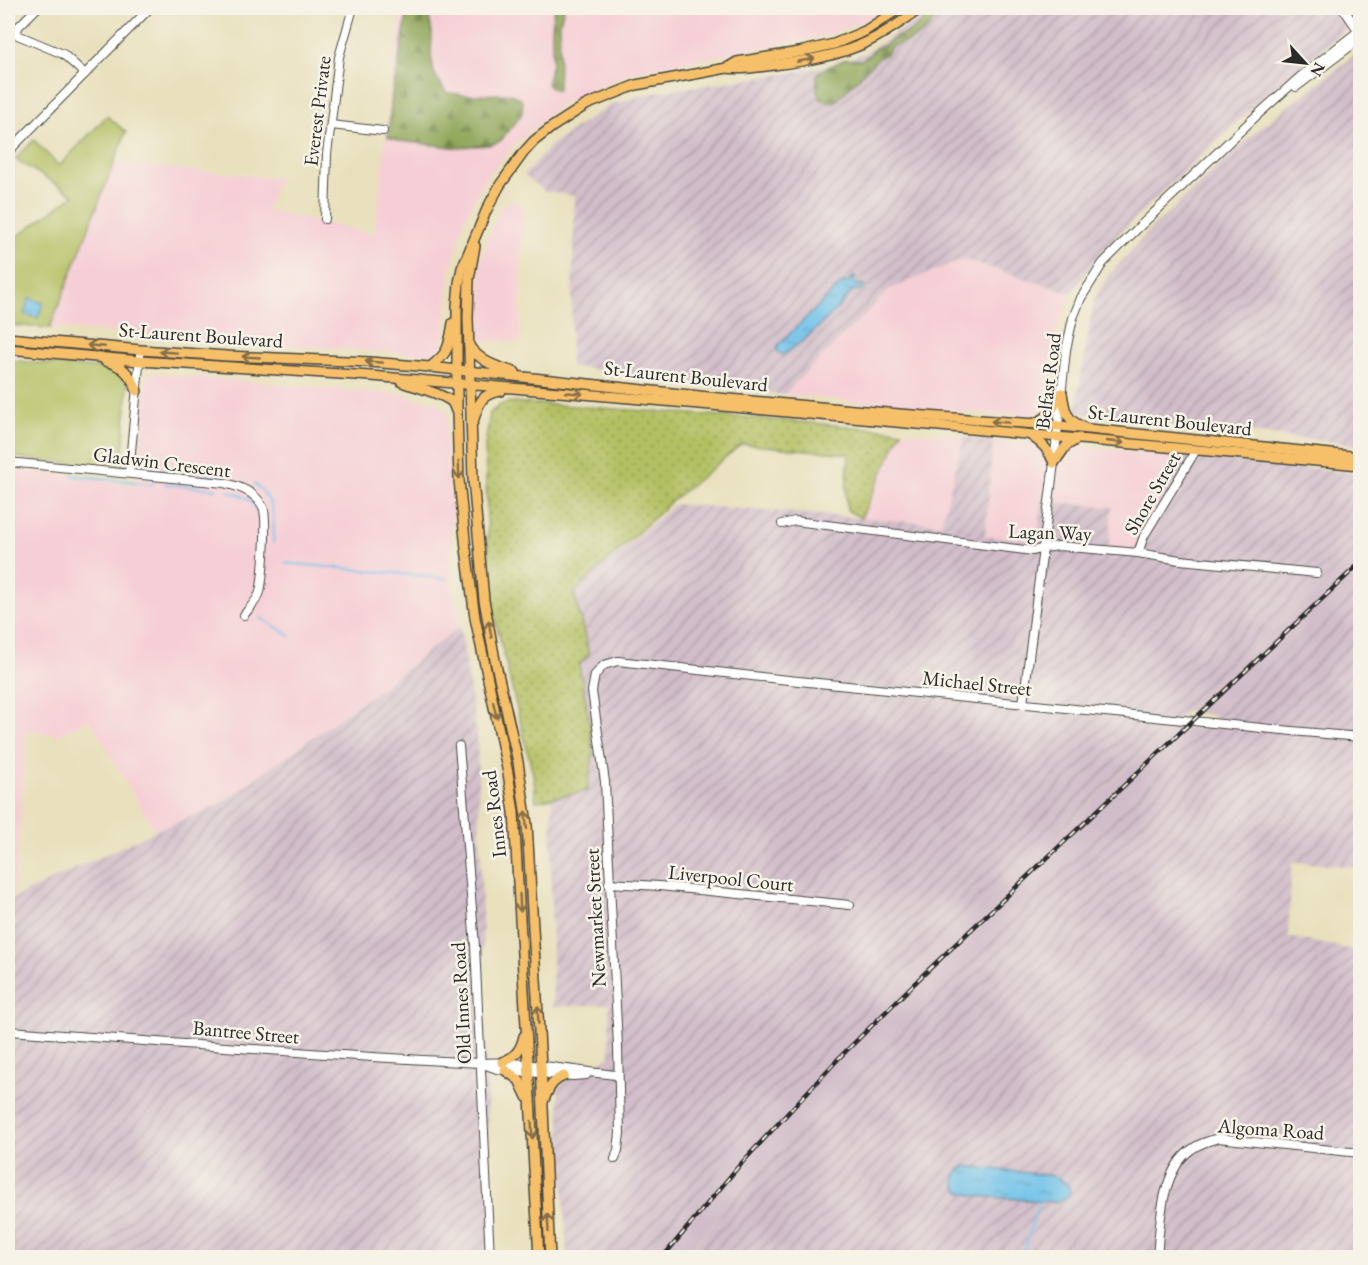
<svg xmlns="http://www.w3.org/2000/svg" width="1368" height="1265" font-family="'EB Garamond',serif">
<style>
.built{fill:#f6cfd6}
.industrial{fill:url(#industrial-furrows)}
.railway{fill:#d1bdc9}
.grass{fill:url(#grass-dots);stroke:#6f7646;stroke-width:1.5}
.forest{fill:url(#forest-firs);stroke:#5c6842;stroke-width:1.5}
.park{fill:#b3c062;stroke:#6f7646;stroke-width:1.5}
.water{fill:url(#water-ripples);stroke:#4c768a;stroke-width:1.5}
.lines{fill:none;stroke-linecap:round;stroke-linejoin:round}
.stream{stroke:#6ec1ea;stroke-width:2}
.minor-casing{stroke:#474641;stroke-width:10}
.major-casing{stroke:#474641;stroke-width:12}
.minor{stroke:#fff;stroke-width:8}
.major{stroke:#f6c06b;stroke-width:9}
.rail-casing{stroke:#2b2b2b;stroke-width:4.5}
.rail{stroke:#f7f3e8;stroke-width:2;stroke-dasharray:7;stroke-linecap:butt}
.oneway{stroke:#866e48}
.labels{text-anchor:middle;stroke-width:5;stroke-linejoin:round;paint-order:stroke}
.street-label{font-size:20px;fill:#2b2b2b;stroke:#f7f3e8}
</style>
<defs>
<pattern id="industrial-furrows" width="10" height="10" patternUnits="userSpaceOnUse" patternTransform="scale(1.5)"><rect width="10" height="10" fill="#d1bdc9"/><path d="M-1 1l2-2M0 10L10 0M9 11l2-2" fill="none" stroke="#aa9aa3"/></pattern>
<pattern id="grass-dots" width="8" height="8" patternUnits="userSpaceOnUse" patternTransform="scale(1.5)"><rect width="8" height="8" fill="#b3c062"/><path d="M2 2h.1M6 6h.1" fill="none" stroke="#929c51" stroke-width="1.8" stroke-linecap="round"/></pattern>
<pattern id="forest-firs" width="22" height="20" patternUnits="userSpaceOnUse" patternTransform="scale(1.5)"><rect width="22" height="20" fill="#8ea658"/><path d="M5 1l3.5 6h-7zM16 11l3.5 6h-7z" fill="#748749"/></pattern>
<pattern id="water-ripples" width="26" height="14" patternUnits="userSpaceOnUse" patternTransform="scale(1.5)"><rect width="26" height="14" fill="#6ec1ea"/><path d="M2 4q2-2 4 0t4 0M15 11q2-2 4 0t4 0" fill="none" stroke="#5b9dbe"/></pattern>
</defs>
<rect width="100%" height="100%" fill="#f7f3e8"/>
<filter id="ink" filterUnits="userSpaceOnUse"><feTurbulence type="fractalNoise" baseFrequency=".0167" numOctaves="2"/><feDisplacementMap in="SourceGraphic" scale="12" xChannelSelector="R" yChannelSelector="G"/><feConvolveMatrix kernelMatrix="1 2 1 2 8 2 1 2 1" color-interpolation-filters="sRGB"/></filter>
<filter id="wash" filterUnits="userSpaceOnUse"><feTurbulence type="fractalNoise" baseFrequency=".008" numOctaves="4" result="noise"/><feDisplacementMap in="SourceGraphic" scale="24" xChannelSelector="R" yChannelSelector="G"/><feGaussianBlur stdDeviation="1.35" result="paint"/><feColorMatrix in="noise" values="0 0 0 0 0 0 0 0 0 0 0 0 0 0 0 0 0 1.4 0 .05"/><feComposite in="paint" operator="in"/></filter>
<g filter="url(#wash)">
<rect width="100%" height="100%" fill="#e8e0bc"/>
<g class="built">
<path d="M 401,8 L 888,8 L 872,18 L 829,35 L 630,73 L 563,103 L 515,144 L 484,180 L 465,218 L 450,274 L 443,342 L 439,352 L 431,355 L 50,328 L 114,163 L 279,178 L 266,210 L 374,234 Z"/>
<path d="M 514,201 L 522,205 L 520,342 L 480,340 L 480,267 L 483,252 L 489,234 L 498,213 L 501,207 L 508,202 Z"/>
<path d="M 963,259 L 1071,293 L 1055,332 L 1043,415 L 990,414 L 783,395 L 890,289 Z"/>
<path d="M 146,373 L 404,395 L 435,403 L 448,412 L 446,435 L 452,518 L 450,580 L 460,626 L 379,690 L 217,806 L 155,831 L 89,719 L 60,735 L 26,730 L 22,801 L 13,898 L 8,901 L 8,469 L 53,473 L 135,485 Z"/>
<path d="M 902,431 L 964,437 L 941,524 L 861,518 Z"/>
<path d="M 993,440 L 1186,456 L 1133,550 L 1109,547 L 1057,502 L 1043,501 L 1037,541 L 985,536 Z"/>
</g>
<g class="industrial">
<path d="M 935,8 L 1358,8 L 1360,10 L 1360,17 L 1259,101 L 1109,243 L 1071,293 L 963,259 L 890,289 L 783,395 L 570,366 L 575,196 L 544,191 L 524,175 L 552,144 L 610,105 L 656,92 L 783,74 L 827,66 L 863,54 Z"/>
<path d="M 1360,51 L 1360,445 L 1075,413 L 1094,299 L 1108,276 L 1151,229 L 1255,132 Z"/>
<path d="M 964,437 L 993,440 L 985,536 L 1037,541 L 1042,501 L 1112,507 L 1109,546 L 1133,550 L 1186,456 L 1360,473 L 1360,547 L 872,1007 L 756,1128 L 646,1257 L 567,1257 L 557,1061 L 604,1061 L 610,1056 L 609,1004 L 553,1007 L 551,902 L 552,798 L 587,791 L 593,755 L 590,725 L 579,665 L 589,654 L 574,592 L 675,504 L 941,524 Z"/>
<path d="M 1360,578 L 1360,867 L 1292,862 L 1288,937 L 1349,949 L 1360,949 L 1360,1257 L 685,1258 L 747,1182 L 851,1071 L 1057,868 Z"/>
<path d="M 460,626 L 477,736 L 489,1164 L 494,1257 L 8,1258 L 8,901 L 155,831 L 217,806 L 379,690 Z"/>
</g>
<g class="railway">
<path d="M 1360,547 L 1360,578 L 1216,716 L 1187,711 Z"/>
<path d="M 1172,725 L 1203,729 L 1057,868 L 851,1071 L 747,1182 L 685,1257 L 646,1257 L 756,1128 L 872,1007 Z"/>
</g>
<path class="grass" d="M 510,402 L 754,418 L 902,431 L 861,518 L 847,510 L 846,491 L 849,454 L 742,444 L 674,499 L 574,592 L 589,654 L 579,665 L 590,725 L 593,755 L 587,791 L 536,801 L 534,778 L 494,615 L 489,574 L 485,446 L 490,413 L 500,405 Z"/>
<g class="forest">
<path d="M 406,8 L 427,8 L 432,32 L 431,55 L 434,73 L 445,91 L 448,93 L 465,95 L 510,94 L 521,99 C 527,114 516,121 507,132 C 504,136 503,140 498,142 C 486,148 473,144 460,148 L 400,141 L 388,137 L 392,93 L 397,72 L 406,20 Z"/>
<path d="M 554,8 L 564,8 L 560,23 L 558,90 L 551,88 L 547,84 L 552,63 L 552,28 Z"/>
<path d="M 935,13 L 938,15 L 938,18 L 932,22 L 929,28 L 918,36 L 906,42 L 892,46 L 885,55 L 877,59 L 835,102 L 828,103 L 821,99 L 817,91 L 817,76 L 820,71 L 845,59 L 861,60 L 868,56 L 876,48 L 887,44 L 896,37 L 910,32 L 919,24 Z"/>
</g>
<g class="park">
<path d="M 107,116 L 126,132 L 50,328 L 8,325 L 8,243 L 74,195 L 15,159 L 34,140 L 59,166 Z"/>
<path d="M 8,360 L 116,370 L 123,374 L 128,384 L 122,467 L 41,461 L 8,456 Z"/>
</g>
<g class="water">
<path d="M 854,276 L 856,277 L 853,282 C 856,286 858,286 863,284 L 865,286 L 860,290 L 853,290 C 836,311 806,341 783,355 L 779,353 L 777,351 L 778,345 L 841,284 L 849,281 Z"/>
<path d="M 29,298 L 43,303 L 38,318 L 24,314 Z"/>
<path d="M 966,1166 L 1055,1176 L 1068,1185 L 1070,1192 L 1067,1198 L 1055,1202 L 977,1196 L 960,1192 C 952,1181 953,1172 966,1166 Z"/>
</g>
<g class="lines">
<g class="stream">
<path d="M 138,454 L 138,464 L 146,469 L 191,472"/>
<path d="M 202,474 L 228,476"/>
<path d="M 72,475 L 153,484"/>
<path d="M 165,484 L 217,489"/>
<path d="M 254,484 C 275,498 275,520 273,543"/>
<path d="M 228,491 C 243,495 257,500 258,518"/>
<path d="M 284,563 L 416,575 L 447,579"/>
<path d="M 261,618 L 291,636"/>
<path d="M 1022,1258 L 1033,1220 L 1040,1201"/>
</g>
</g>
</g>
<g filter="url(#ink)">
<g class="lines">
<g class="minor-casing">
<g id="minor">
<path d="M 1343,8 L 1360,33"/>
<path d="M 8,31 L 63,54 L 85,74"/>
<path d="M 15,34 L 19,26 L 37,8"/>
<path d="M 1296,87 L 1360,39"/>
<path d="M 331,125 L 383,131"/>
<path d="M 8,152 L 150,8"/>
<path d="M 325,219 L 327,154 L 339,57 L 353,8"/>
<path d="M 8,462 L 224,483 C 238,486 256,492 263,507 C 268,517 263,579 260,592 C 258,600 249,608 244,615"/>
<path d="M 129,473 L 140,355"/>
<path d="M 782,524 L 795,521 L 1033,551 L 1044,548 L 1059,546 L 1138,553 L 1180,560 L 1317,573"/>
<path d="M 1138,553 L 1144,536 L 1196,450"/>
<path d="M 1023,704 L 1054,463 L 1066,350 L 1073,318 L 1081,298 L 1103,263 L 1137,229 L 1254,118 L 1300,77 L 1360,30"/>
<path d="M 459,746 L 475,946 L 490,1258"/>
<path d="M 609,883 L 659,886 L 850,905"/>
<path d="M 8,1031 C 165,1042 323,1056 481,1063 C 502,1061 522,1064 543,1066 C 568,1069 593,1073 618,1075"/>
<path d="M 483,1064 L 497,1069 L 505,1070 L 573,1076 L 586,1075"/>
<path d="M 615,1159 L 618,1150 L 620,1133 L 618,1046 L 605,782 L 592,691 L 595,675 L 604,665 L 618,661 L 779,679 L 1292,731 L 1360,737"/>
<path d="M 1157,1258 C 1160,1223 1161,1170 1192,1149 C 1200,1143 1209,1141 1218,1138 L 1360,1153"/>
</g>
</g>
<g class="major-casing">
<g id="major">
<path d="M 727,68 L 737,62 L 799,52 L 834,44 L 865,31 L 900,8"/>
<path d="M 475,246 L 469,279 L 468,318 L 473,479 L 484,600 L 495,660 L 518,762 L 527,824 L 541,1066 L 550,1258"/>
<path d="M 8,338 L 141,350 L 227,356 L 370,362 L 430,367 L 718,398 L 899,414 L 1050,425 L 1360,457"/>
<path d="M 469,346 C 481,362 496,367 515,372"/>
<path d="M 8,349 L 140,361 L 371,376 L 711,405 L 1360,465"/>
<path d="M 105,361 C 122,365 131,374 137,391"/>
<path d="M 430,367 C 449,353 449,346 453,323"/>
<path d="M 402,382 C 413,386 444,394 452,402 C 454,405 455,408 456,411"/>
<path d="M 1062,393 C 1065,411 1065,419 1083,427"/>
<path d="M 473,422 C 479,403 480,394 501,391"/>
<path d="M 1034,423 C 1050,419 1054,406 1062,393"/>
<path d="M 1030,435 C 1042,443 1049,450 1054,463"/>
<path d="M 1054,463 L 1066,446 L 1079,438"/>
<path d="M 502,1062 C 516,1057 521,1049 524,1036"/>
<path d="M 505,1070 L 519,1080 L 527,1097"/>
<path d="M 543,1102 C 548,1090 551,1081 564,1076"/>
<path d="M 539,1258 L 514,812 L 508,773 L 475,618 L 466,549 L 459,480 L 457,412 L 457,306 L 459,283 L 462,268 L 487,209 L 500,185 L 524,152 L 534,141 L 552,127 L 586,105 L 636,85 L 727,68 C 743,70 758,67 773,65 C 805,61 838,56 867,42 C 886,33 904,20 921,8"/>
</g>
</g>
<use href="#minor" class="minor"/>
<use href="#major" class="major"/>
<g class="rail-casing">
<path id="rail" d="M 662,1258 L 738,1167 L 839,1058 L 922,976 L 1360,563"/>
</g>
<use href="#rail" class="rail"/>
</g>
<defs><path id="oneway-shaft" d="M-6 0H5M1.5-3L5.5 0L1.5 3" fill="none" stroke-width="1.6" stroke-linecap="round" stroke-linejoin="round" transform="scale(1.5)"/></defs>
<g class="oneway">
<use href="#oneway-shaft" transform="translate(806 60) rotate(-11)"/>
<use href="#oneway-shaft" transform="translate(96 346) rotate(-175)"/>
<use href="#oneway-shaft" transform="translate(168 352) rotate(-176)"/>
<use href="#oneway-shaft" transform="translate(251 357) rotate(-177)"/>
<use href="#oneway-shaft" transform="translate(374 362) rotate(-176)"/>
<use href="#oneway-shaft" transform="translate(574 393) rotate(5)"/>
<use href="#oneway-shaft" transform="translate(1000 422) rotate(-176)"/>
<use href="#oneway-shaft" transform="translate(1115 442) rotate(6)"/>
<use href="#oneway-shaft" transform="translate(459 470) rotate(88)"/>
<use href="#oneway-shaft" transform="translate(490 629) rotate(-100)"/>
<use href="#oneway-shaft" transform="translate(495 710) rotate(77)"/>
<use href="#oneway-shaft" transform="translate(526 820) rotate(-96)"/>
<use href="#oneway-shaft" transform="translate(520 903) rotate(87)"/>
<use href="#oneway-shaft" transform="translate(538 1015) rotate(-93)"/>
<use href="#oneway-shaft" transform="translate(532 1130) rotate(87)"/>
<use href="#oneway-shaft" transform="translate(548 1223) rotate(-93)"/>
</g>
</g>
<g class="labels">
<g class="street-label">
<text transform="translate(317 111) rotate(-83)" y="7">Everest Private</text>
<text transform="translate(201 335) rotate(4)" y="7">St-Laurent Boulevard</text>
<text transform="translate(686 376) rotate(6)" y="7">St-Laurent Boulevard</text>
<text transform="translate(1048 381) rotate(-83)" y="7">Belfast Road</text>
<text transform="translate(1170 420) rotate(6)" y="7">St-Laurent Boulevard</text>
<text transform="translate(162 462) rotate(7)" y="7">Gladwin Crescent</text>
<text transform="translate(1152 493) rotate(-60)" y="7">Shore Street</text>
<text transform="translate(1050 532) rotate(2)" y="7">Lagan Way</text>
<text transform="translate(977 683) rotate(6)" y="7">Michael Street</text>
<text transform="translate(494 814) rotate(-97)" y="7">Innes Road</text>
<text transform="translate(731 878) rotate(6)" y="7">Liverpool Court</text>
<text transform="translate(595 918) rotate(-93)" y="7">Newmarket Street</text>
<text transform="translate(461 1003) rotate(-93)" y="7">Old Innes Road</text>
<text transform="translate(246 1032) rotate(5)" y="7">Bantree Street</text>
<text transform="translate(1271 1129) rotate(4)" y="7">Algoma Road</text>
</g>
</g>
<rect width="1368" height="1265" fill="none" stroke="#f7f3e8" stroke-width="30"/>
<g transform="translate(1305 63) rotate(117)" stroke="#f7f3e8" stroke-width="4.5" paint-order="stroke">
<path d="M0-4.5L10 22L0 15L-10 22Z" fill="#2b2b2b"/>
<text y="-9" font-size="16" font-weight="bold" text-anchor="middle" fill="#2b2b2b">N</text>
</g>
</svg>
